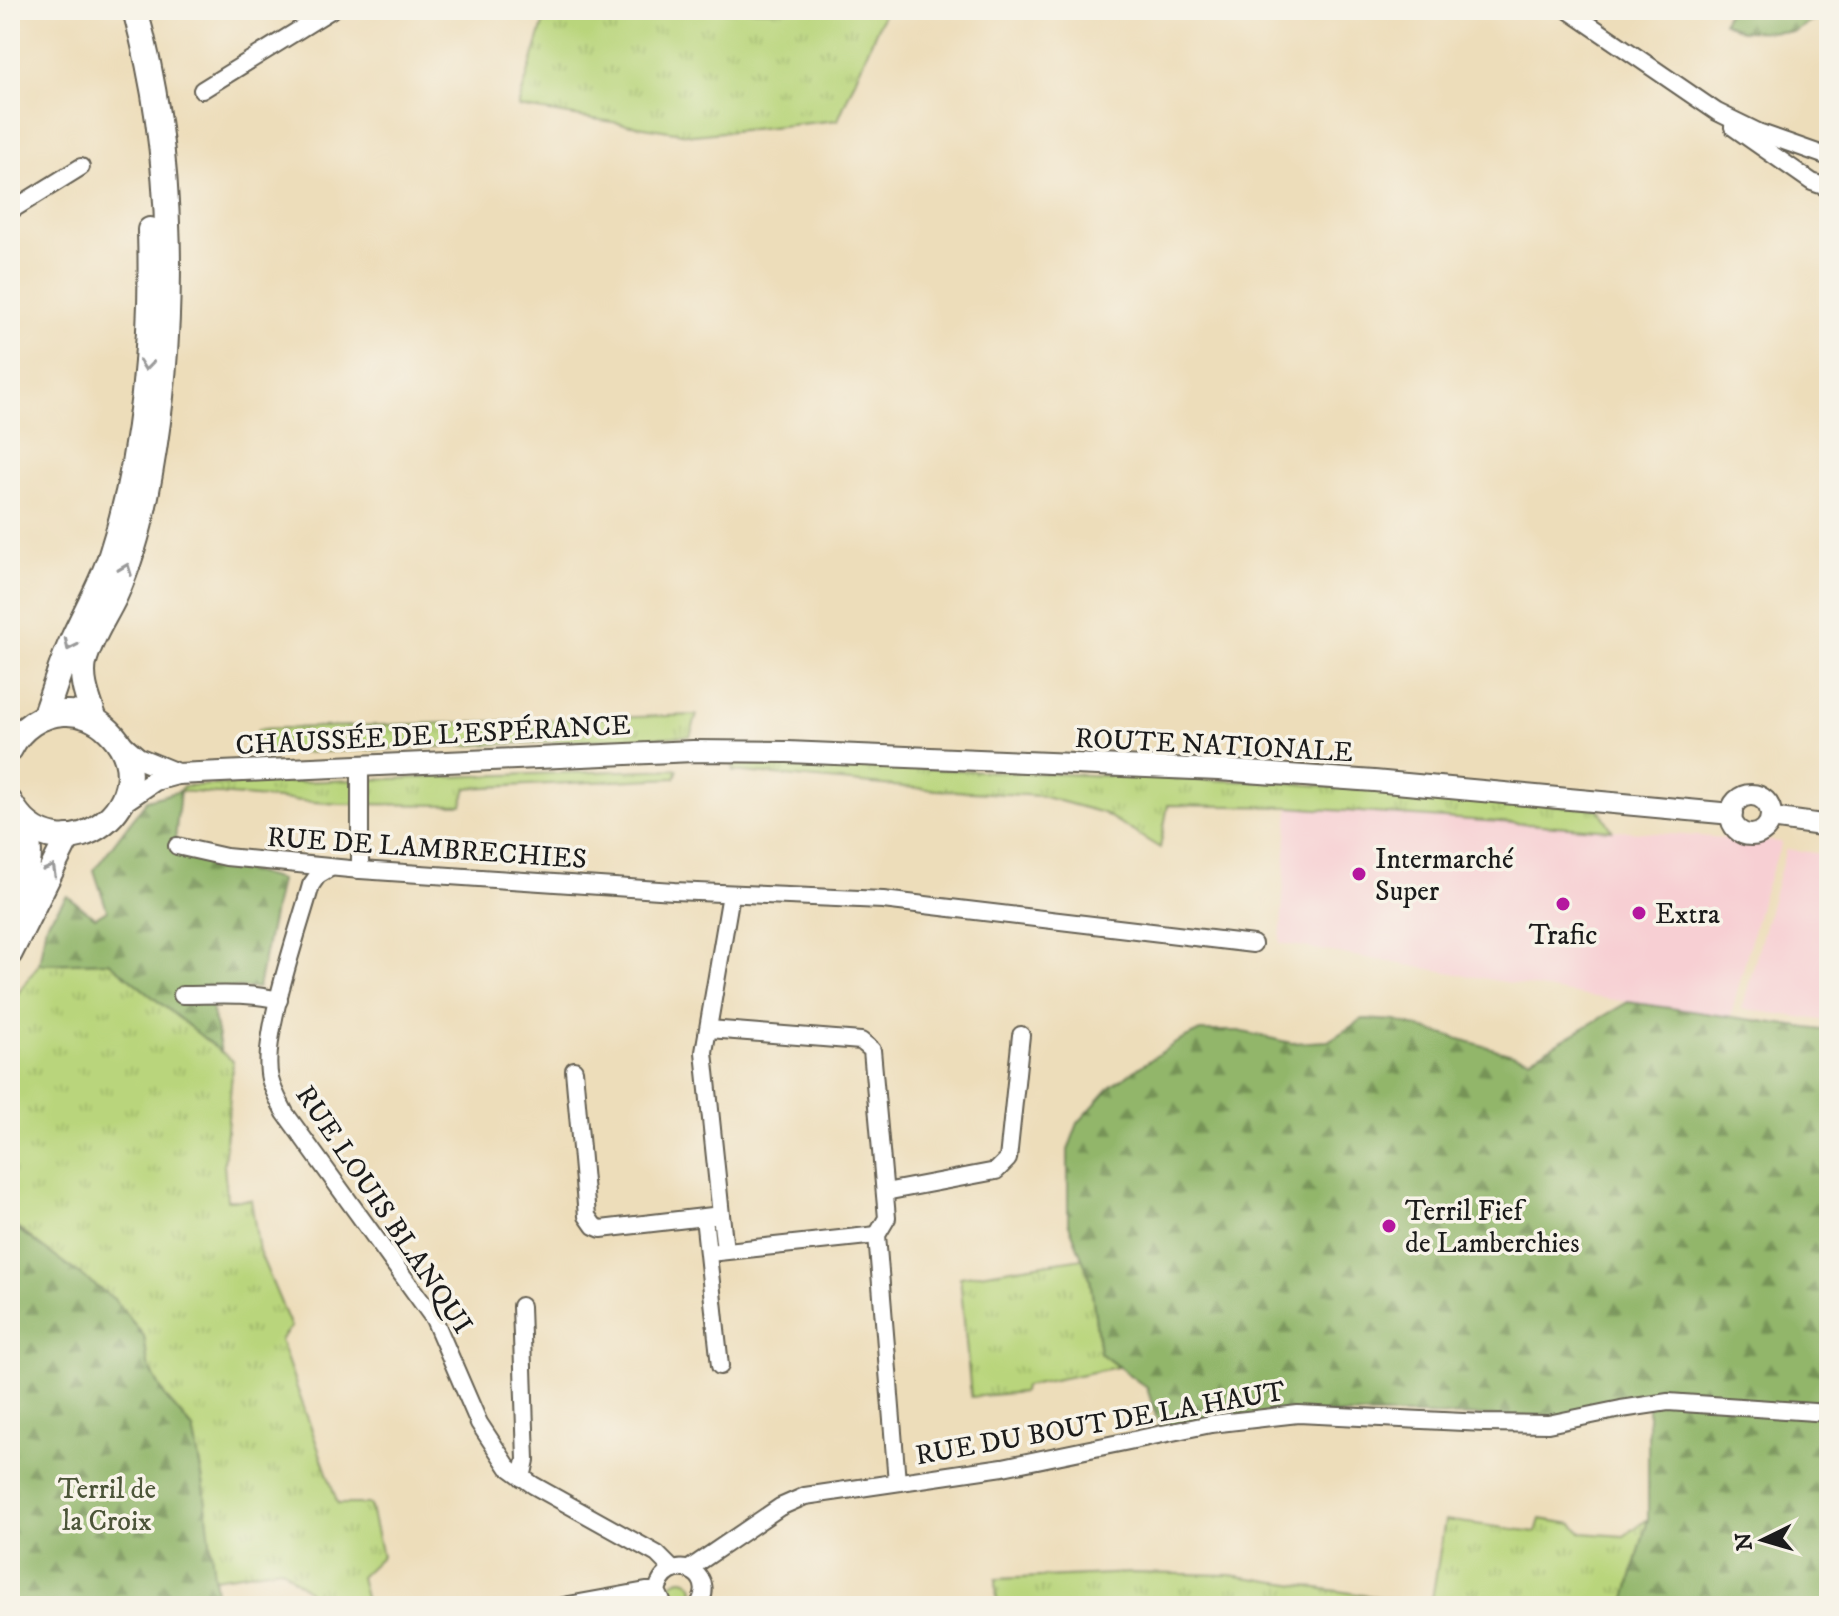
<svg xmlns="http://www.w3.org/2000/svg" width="1839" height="1616" font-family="'IM FELL DW Pica',serif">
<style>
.built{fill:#f7cfd3}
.grass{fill:url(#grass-tufts);stroke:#6a784c;stroke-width:2}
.forest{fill:url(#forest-firs);stroke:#576944;stroke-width:2}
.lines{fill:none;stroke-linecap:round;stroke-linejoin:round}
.minor-casing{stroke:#656053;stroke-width:20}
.major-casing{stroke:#656053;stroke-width:24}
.highway-casing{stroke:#656053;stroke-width:28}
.minor{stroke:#fff;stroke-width:16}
.major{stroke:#fff;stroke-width:20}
.highway{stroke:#fff;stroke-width:24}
.oneway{stroke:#999}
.poi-dot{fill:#b5179e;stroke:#f7f3e8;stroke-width:3}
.labels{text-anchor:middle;stroke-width:7;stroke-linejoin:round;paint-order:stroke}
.street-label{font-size:28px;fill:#1c1c1c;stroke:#f7f3e8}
.poi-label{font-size:28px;fill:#1c1c1c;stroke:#f7f3e8;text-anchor:start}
.park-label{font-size:28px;fill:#4b5438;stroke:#f7f3e8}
</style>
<defs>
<pattern id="grass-tufts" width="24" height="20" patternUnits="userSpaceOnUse" patternTransform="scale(2)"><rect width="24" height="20" fill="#b9d57b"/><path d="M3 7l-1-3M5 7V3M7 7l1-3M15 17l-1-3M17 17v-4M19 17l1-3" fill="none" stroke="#9eb66a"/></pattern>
<pattern id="forest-firs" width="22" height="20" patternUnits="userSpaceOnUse" patternTransform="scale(2)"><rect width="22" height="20" fill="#92b66b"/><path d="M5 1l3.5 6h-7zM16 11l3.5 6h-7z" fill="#769357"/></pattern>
</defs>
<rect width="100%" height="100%" fill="#f7f3e8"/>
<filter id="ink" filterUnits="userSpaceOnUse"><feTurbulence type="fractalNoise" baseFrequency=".0125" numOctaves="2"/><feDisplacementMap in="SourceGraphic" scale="16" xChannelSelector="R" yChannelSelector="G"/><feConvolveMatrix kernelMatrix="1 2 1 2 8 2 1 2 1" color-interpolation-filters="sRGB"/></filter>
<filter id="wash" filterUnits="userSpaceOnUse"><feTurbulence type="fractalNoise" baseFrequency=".006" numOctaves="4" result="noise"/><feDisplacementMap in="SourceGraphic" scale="32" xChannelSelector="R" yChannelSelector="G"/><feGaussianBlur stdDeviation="1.8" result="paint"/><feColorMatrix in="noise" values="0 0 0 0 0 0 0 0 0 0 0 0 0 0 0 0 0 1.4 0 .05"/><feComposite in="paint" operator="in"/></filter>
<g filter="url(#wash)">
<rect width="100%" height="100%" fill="#edddba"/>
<g class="built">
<path d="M 1289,807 L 1782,842 L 1762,898 L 1731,1016 L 1586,996 L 1280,943 Z"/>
<path d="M 1786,849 L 1829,855 L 1829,1021 L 1742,1009 Z"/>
</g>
<g class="grass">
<path d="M 528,10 L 885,10 L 838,120 L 694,135 L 518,107 L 546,14 Z"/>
<path d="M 697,715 L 690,736 L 250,755 L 258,729 Z"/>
<path d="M 733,761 L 1287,783 L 1599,809 L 1612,830 L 1289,807 L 1168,805 L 1160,848 L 1103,813 L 1041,796 L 937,790 L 733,771 Z"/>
<path d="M 678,769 L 675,778 L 467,788 L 462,805 L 339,804 L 180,791 L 183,786 Z"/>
<path d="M 109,962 L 233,1061 L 224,1164 L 227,1200 L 251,1200 L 259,1251 L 291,1327 L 280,1340 L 338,1504 L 370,1504 L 382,1556 L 360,1577 L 367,1606 L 316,1606 L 308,1591 L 281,1568 L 213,1578 L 204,1487 L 193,1429 L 166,1398 L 148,1365 L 144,1336 L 24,1232 L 10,1224 L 10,1004 L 39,964 Z"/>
<path d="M 1082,1258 L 1090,1278 L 1100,1353 L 1118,1367 L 1024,1386 L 1023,1392 L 971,1397 L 960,1277 Z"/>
<path d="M 1540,1519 L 1573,1524 L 1582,1533 L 1624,1536 L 1648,1519 L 1624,1606 L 997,1606 L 996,1579 L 1133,1573 L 1231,1575 L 1431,1605 L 1445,1520 L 1536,1532 Z"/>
<circle cx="682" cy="1591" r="12"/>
</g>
<g class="forest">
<path d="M 1728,10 L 1829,10 L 1829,11 L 1794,32 L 1741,31 L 1723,22 Z"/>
<path d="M 180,791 L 174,850 L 280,880 L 258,988 L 208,989 L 221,1052 L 109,962 L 39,964 L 46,924 L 67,896 L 95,917 L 107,910 L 94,870 L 147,800 Z"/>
<path d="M 1628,1002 L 1829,1031 L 1829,1606 L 1624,1606 L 1648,1519 L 1648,1405 L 1588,1417 L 1298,1414 L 1162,1435 L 1147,1388 L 1100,1353 L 1090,1278 L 1068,1222 L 1068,1150 L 1078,1123 L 1111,1086 L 1177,1042 L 1200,1031 L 1239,1031 L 1291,1043 L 1328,1041 L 1363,1019 L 1396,1021 L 1530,1059 Z"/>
<path d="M 10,1224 L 114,1299 L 144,1336 L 148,1365 L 166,1398 L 193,1429 L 204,1487 L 216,1593 L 145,1601 L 144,1606 L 10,1606 Z"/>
</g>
</g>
<g filter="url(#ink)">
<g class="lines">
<g class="minor-casing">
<g id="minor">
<path d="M 1568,10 L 1717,112 L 1758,132 L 1829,157"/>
<path d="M 202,90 L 331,10"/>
<path d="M 1733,127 L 1812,182 L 1829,188"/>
<path d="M 10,211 L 81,167"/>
<path d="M 358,764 L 360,775 L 360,870"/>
<path d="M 177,846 L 226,857 L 360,870 L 674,891 L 883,900 L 1253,944"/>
<path d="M 330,868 L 318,875 L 311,885 C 299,929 260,1038 270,1079 C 273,1091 280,1103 285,1113 L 434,1319 L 479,1423 L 508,1467 L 533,1485 L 657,1554 L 673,1570"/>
<path d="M 182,995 C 215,995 247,992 279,1000"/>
<path d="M 709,1029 L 861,1041 L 872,1050 L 887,1218 L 877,1235 L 897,1482"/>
<path d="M 574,1070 L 587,1216 L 594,1226 L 601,1229 L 704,1217"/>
<path d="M 885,1192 L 996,1171 L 1008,1159 L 1021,1035"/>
<path d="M 721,1215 L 725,1250"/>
<path d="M 709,1253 L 877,1235"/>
<path d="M 521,1306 L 526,1460 L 522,1478"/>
<path d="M 720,1366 L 704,1217 L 721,1215 L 704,1052 L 731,894"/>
<path d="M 689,1569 L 780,1507 L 805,1496 L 1003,1467 L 1211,1424 L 1298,1414 L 1484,1423 L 1548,1424 L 1621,1409 L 1668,1402 L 1829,1413"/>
<path d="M 563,1606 L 646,1591 L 657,1591"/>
<path d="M 664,1606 L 657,1591 C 667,1550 721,1572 698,1606"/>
</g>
</g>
<g class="major-casing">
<g id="major">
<path d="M 118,741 L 138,758 L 177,774"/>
<circle cx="1751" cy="815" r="20"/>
<path d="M 121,803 L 155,780 L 177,774 L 693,751 L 787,752 L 1219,770 L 1374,781 L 1732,814"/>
<path d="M 1771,818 L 1829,826"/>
</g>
</g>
<g class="highway-casing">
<g id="highway">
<path d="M 44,717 C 53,693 60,667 71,643 C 84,613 101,586 111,555 C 144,454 153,335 150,230"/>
<path d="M 95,720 C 89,701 80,682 84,662 C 90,638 105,617 115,596 C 133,557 143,516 150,474 C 176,326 176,155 135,10"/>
<path d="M 10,749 C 20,728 41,714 64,713 C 80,712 97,719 109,731 C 175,796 59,889 10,802"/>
<path d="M 10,907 C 27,875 38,852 19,817"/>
<path d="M 10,953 L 68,837"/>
</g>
</g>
<use href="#minor" class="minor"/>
<use href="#major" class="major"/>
<use href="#highway" class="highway"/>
</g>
<defs><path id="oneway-chevron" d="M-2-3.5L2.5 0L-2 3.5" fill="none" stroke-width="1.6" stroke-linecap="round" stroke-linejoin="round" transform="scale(2)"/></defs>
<g class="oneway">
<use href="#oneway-chevron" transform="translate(146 365) rotate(96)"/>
<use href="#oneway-chevron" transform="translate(126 569) rotate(-69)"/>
<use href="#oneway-chevron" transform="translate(70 645) rotate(115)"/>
<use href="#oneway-chevron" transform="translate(51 870) rotate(-61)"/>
</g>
</g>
<g class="poi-dot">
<circle cx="1359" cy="874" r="8"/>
<circle cx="1563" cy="904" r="8"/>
<circle cx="1639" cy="913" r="8"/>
<circle cx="1389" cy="1226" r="8"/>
</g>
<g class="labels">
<g class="street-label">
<text transform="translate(433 734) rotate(-3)" y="10">CHAUSSÉE DE L'ESPÉRANCE</text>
<text transform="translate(1214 744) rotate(3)" y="10">ROUTE NATIONALE</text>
<text transform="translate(427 847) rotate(4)" y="10">RUE DE LAMBRECHIES</text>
<text transform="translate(385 1209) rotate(56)" y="10">RUE LOUIS BLANQUI</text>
<text transform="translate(1100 1422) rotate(-10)" y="10">RUE DU BOUT DE LA HAUT</text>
</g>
<g class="poi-label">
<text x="1375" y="868">Intermarché<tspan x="1375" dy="32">Super</tspan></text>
<text x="1655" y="923">Extra</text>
<text x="1563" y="944" text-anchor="middle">Trafic</text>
<text x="1405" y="1220">Terril Fief<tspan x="1405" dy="32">de Lamberchies</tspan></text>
</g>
<g class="park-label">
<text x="107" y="1498">Terril de<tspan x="107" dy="32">la Croix</tspan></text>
</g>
</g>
<rect width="1839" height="1616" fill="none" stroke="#f7f3e8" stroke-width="40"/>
<g transform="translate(1763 1540) rotate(265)" stroke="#f7f3e8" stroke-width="6" paint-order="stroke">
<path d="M0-6L14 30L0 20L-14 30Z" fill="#1c1c1c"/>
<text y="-12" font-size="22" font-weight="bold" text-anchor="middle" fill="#1c1c1c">N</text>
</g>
</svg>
